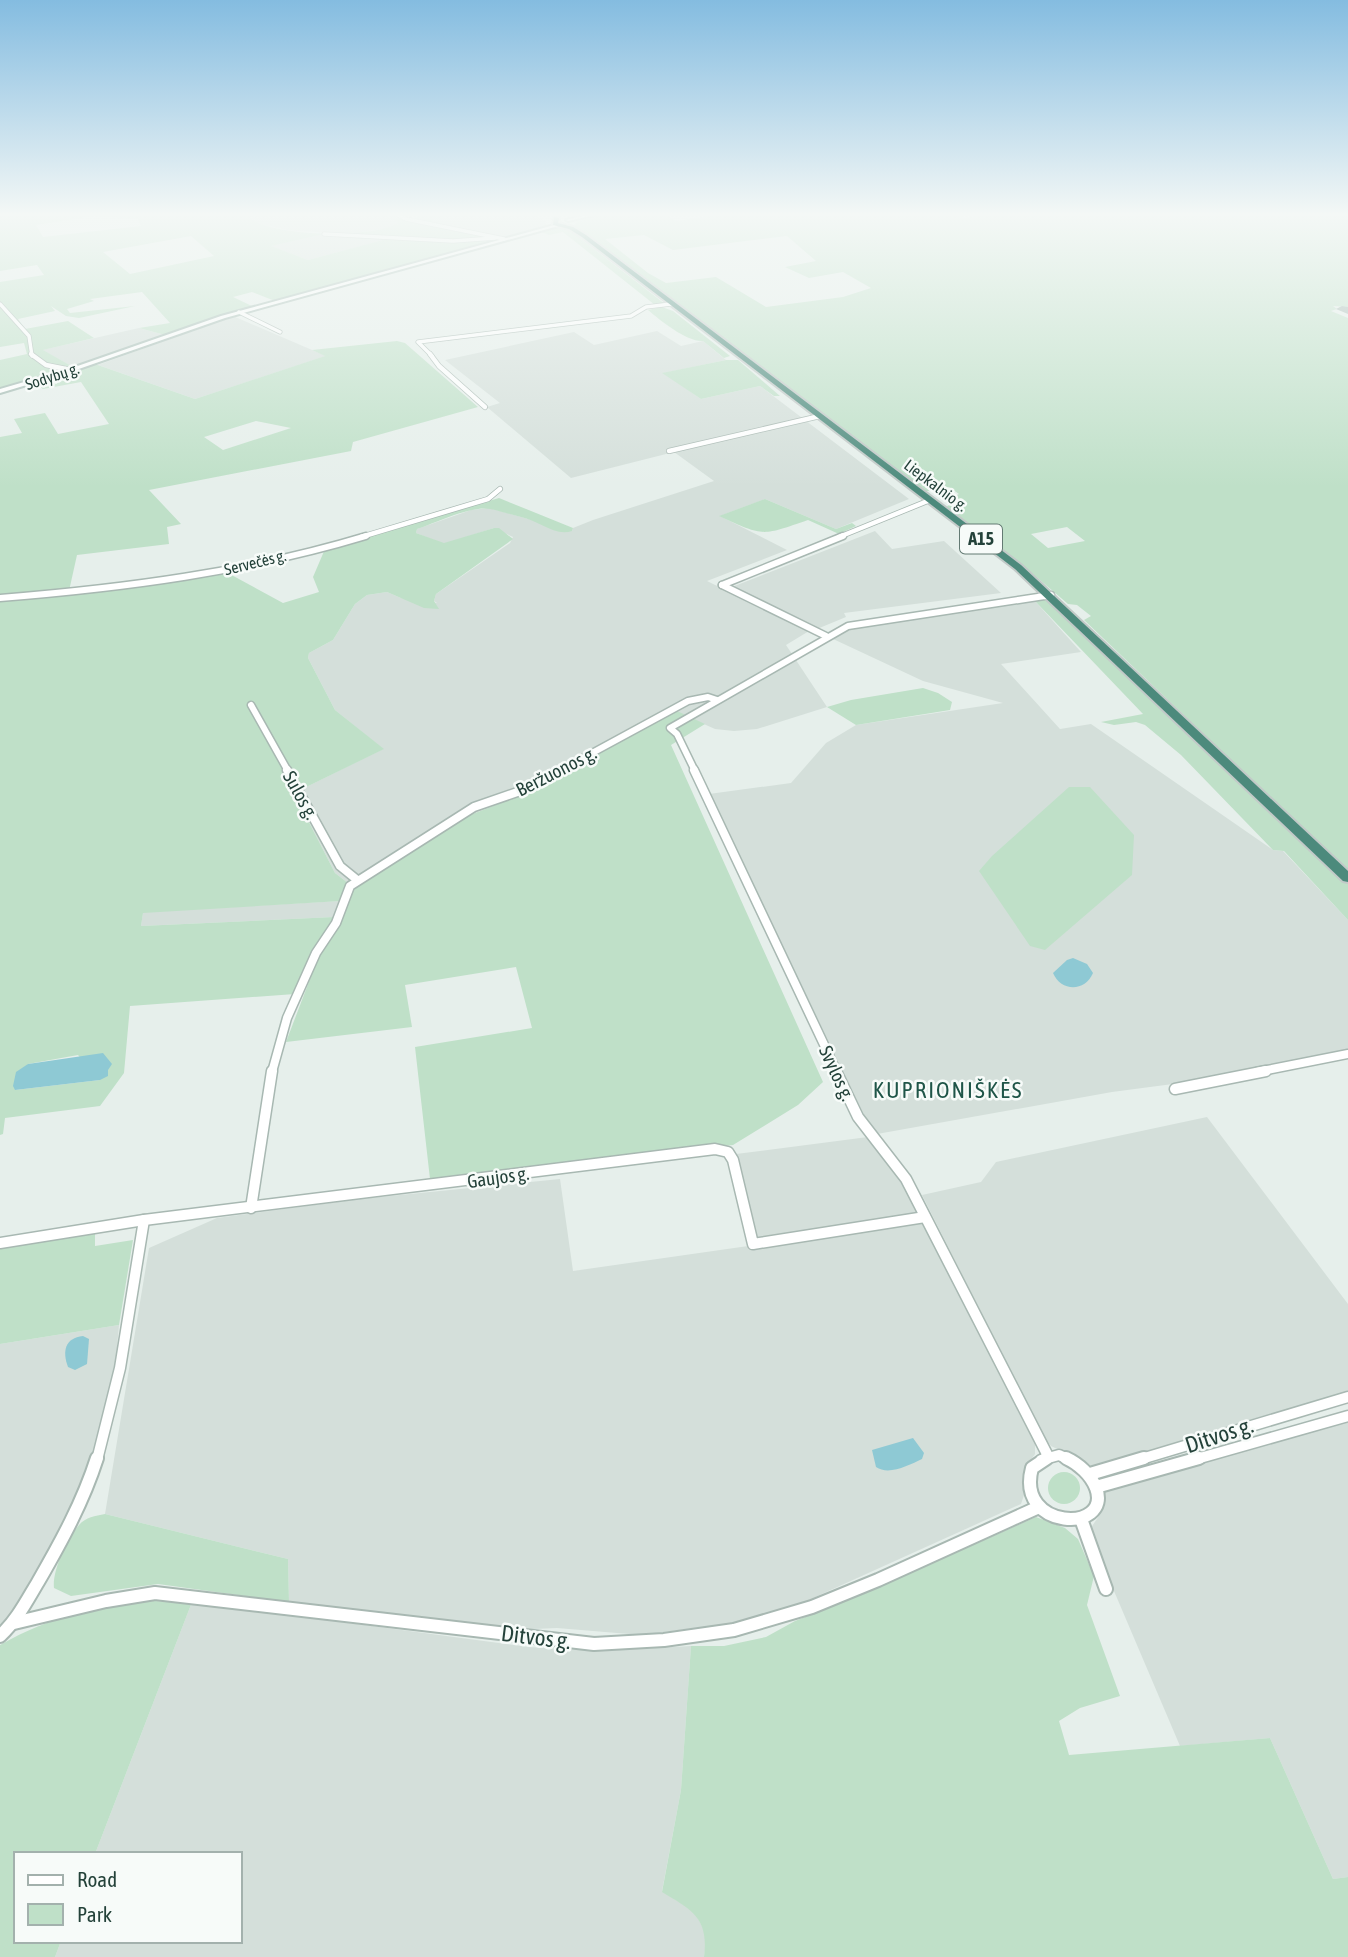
<svg xmlns="http://www.w3.org/2000/svg" width="1348" height="1957" font-family="'Asap Condensed',sans-serif">
<style>
.built{fill:#d4dfda}
.green{fill:#bfe0c8;fill-rule:evenodd}
.water{fill:#8ec9d4}
.lines{fill:none;stroke-linecap:round;stroke-linejoin:round}
.taxiway{fill:#a2b6b0;fill-rule:evenodd}
.minor-far5-casing{stroke:#a8b8b2;stroke-width:5}
.minor-far4-casing{stroke:#a8b8b2;stroke-width:6}
.minor-far3-casing{stroke:#a8b8b2;stroke-width:9}
.minor-far2-casing{stroke:#a8b8b2;stroke-width:11}
.minor-far1-casing{stroke:#a8b8b2;stroke-width:13}
.minor-casing{stroke:#a8b8b2;stroke-width:16}
.secondary-casing{stroke:#a4bbb3;stroke-width:4}
.trunk-casing{stroke:#c2cac8;stroke-width:4}
.minor-far5{stroke:#fff;stroke-width:3.5}
.minor-far4{stroke:#fff;stroke-width:4.5}
.minor-far3{stroke:#fff;stroke-width:6}
.minor-far2{stroke:#fff;stroke-width:8}
.minor-far1{stroke:#fff;stroke-width:10}
.minor{stroke:#fff;stroke-width:12}
.secondary{fill:#fff;fill-rule:evenodd}
.trunk{fill:#4c8a7c;fill-rule:evenodd}
.labels{text-anchor:middle;stroke-width:5;stroke-linejoin:round;paint-order:stroke}
.far-street-label{font-size:16px;fill:#24423a;stroke:#f7fbf9}
.shield{fill:#f7fbf9;stroke:#637a73;stroke-width:2}
.shield-label{font-size:18px;font-weight:bold;fill:#24423a}
.street-label{font-size:19px;fill:#24423a;stroke:#f7fbf9}
.quarter-label{font-size:23px;letter-spacing:2px;fill:#1f5548;stroke:#f7fbf9}
.near-street-label{font-size:23px;fill:#24423a;stroke:#f7fbf9}
</style>
<rect width="100%" height="100%" fill="#e6efeb"/>
<g class="built">
<path d="M 263,213 L 384,213 L 398,223 L 390,228 L 347,234 L 287,230 L 253,222 L 247,216 Z"/>
<path d="M 467,213 L 532,213 L 545,221 L 547,226 L 497,240 L 425,225 L 430,219 Z"/>
<path d="M 324,234 L 389,239 L 308,260 L 269,246 Z"/>
<path d="M 233,316 L 326,356 L 195,399 L 98,365 Z"/>
<path d="M 139,328 L 165,335 L 75,368 L 42,350 Z"/>
<path d="M 657,331 L 681,346 L 703,341 L 726,360 L 664,373 L 701,399 L 760,386 L 909,499 L 836,529 L 765,499 L 720,516 L 787,550 L 707,581 L 809,631 L 786,645 L 827,707 L 757,729 L 734,731 L 715,729 L 677,712 L 522,795 L 470,815 L 355,885 L 348,883 L 335,873 L 294,793 L 383,749 L 335,710 L 308,658 L 309,653 L 333,640 L 355,604 L 367,595 L 387,592 L 401,598 L 437,603 L 434,601 L 436,594 L 510,543 L 513,537 L 494,528 L 444,544 L 416,533 L 417,529 L 471,510 L 489,508 L 572,531 L 573,528 L 593,520 L 714,481 L 674,452 L 571,478 L 487,407 L 500,403 L 445,360 L 574,332 L 594,345 Z"/>
<path d="M 875,531 L 892,549 L 944,541 L 1001,593 L 844,613 L 846,617 L 817,629 L 732,587 Z"/>
<path d="M 1034,600 L 1081,652 L 1001,664 L 1060,729 L 1091,724 L 1273,850 L 1283,851 L 1348,920 L 1348,1050 L 1188,1082 L 1112,1092 L 877,1134 L 869,1125 L 709,794 L 791,783 L 826,743 L 856,725 L 1003,703 L 923,681 L 831,638 L 852,628 Z"/>
<path d="M 341,901 L 334,917 L 141,926 L 143,912 Z"/>
<path d="M 1207,1117 L 1348,1304 L 1348,1392 L 1232,1425 L 1191,1441 L 1092,1466 L 1051,1446 L 1045,1439 L 922,1195 L 981,1182 L 996,1162 Z"/>
<path d="M 868,1137 L 902,1180 L 918,1213 L 912,1216 L 757,1240 L 736,1154 Z"/>
<path d="M 560,1179 L 573,1271 L 922,1221 L 1035,1444 L 1035,1454 L 1027,1465 L 1023,1478 L 1024,1495 L 1021,1504 L 802,1603 L 733,1623 L 641,1635 L 557,1628 L 512,1630 L 289,1602 L 288,1559 L 105,1514 L 149,1248 L 217,1218 L 360,1199 Z"/>
<path d="M 119,1325 L 115,1369 L 99,1434 L 77,1499 L 14,1614 L 0,1628 L 0,1344 Z"/>
<path d="M 1348,1419 L 1348,1877 L 1333,1879 L 1270,1738 L 1180,1746 L 1091,1537 L 1090,1529 L 1099,1516 L 1104,1493 L 1109,1487 Z"/>
<path d="M 192,1602 L 528,1647 L 601,1651 L 691,1646 L 681,1790 L 662,1891 L 695,1912 L 707,1936 L 704,1957 L 55,1957 L 61,1941 L 240,1941 L 240,1854 L 95,1854 Z"/>
</g>
<g class="green">
<path d="M 0,213 L 263,213 L 247,216 C 268,237 373,239 398,223 L 384,213 L 392,213 L 411,221 L 418,216 L 414,213 L 467,213 L 432,219 L 434,221 L 427,225 L 497,240 L 275,301 L 252,292 L 233,297 L 254,307 L 165,335 L 139,328 L 170,323 L 142,292 L 90,299 L 94,301 L 67,309 L 70,313 L 135,306 L 79,318 L 66,316 L 51,306 L 55,311 L 18,319 L 25,329 L 68,321 L 94,338 L 43,350 L 75,368 L 0,390 L 0,360 L 27,354 L 24,343 L 0,347 L 0,282 L 44,275 L 37,265 L 0,271 ZM 94,216 L 138,219 L 141,226 L 43,237 L 36,225 ZM 324,234 L 386,239 L 387,239 L 308,260 L 271,246 ZM 191,236 L 214,256 L 130,274 L 103,252 Z"/>
<path d="M 604,213 L 662,213 L 677,221 L 708,216 L 704,213 L 954,213 L 964,218 L 997,213 L 1348,213 L 1348,307 L 1333,306 L 1337,309 L 1331,311 L 1348,318 L 1348,871 L 1084,620 L 1091,616 L 1077,605 L 1068,604 L 1026,568 L 946,507 L 951,504 L 949,499 L 959,494 L 949,487 L 937,491 L 925,491 L 574,226 L 577,222 ZM 644,235 L 673,250 L 787,236 L 816,261 L 785,267 L 809,278 L 843,272 L 871,288 L 843,297 L 766,307 L 716,277 L 666,283 L 648,273 L 605,239 ZM 1067,527 L 1085,541 L 1048,548 L 1031,534 Z"/>
<path d="M 559,226 L 567,228 L 665,304 L 655,305 L 563,232 L 549,235 L 539,231 Z"/>
<path d="M 662,307 L 673,311 L 730,356 L 724,358 L 703,341 C 687,342 661,321 648,310 Z"/>
<path d="M 397,341 L 405,343 L 478,407 L 353,442 L 351,451 L 149,490 L 181,524 L 167,527 L 169,544 L 77,555 L 69,591 L 0,597 L 0,437 L 22,433 L 14,419 L 45,413 L 58,434 L 109,424 L 81,382 L 43,389 L 36,383 L 95,364 L 195,399 L 325,356 L 312,350 ZM 256,421 L 291,428 L 223,450 L 204,437 Z"/>
<path d="M 726,360 L 738,360 L 780,396 L 774,396 L 760,386 L 701,399 L 662,373 Z"/>
<path d="M 499,498 L 573,528 L 572,531 C 555,537 538,520 521,517 C 511,515 501,511 490,509 C 472,505 435,523 417,529 L 416,533 L 444,543 L 494,528 L 499,528 L 513,539 L 436,594 L 434,601 L 439,609 L 424,608 L 387,592 L 367,595 L 355,604 L 333,640 L 309,653 L 308,658 L 335,710 L 384,749 L 294,793 L 335,873 L 348,883 L 341,901 L 143,913 L 141,926 L 334,917 L 295,994 L 130,1006 L 124,1073 L 100,1106 L 5,1118 L 3,1134 L 0,1135 L 0,599 L 226,572 L 283,603 L 319,592 L 313,577 L 325,549 ZM 78,1055 L 100,1080 L 15,1090 L 28,1064 Z"/>
<path d="M 765,499 L 836,529 L 852,523 L 856,526 L 839,534 L 808,520 C 761,536 765,537 719,516 Z"/>
<path d="M 1048,599 L 1348,884 L 1348,920 L 1284,851 L 1273,850 L 1181,755 L 1145,725 L 1136,722 L 1114,725 L 1101,722 L 1143,714 L 1034,600 Z"/>
<path d="M 923,688 L 938,693 L 952,702 L 950,710 L 856,725 L 827,707 L 851,700 Z"/>
<path d="M 677,711 L 705,724 L 671,745 L 823,1082 L 798,1105 L 733,1145 L 430,1179 L 415,1047 L 532,1028 L 516,967 L 405,985 L 412,1027 L 286,1042 L 318,958 L 338,926 L 355,885 L 470,815 L 522,795 Z"/>
<path d="M 1069,787 L 1090,787 L 1134,835 L 1132,875 L 1045,950 L 1030,946 L 979,871 L 992,856 Z"/>
<path d="M 95,1231 L 95,1246 L 133,1240 L 119,1325 L 0,1344 L 0,1247 Z"/>
<circle cx="1064" cy="1488" r="16"/>
<path d="M 105,1514 L 288,1559 L 289,1602 L 158,1584 L 71,1596 L 54,1588 C 52,1571 67,1539 79,1525 C 86,1517 95,1516 105,1514 Z"/>
<path d="M 1036,1517 L 1065,1528 L 1078,1539 L 1094,1576 L 1087,1605 L 1120,1696 L 1080,1708 L 1059,1721 L 1069,1755 L 1270,1738 L 1333,1879 L 1348,1877 L 1348,1957 L 704,1957 C 709,1918 692,1910 662,1892 L 681,1790 L 691,1646 L 724,1646 L 766,1637 L 795,1621 L 863,1594 Z"/>
<path d="M 153,1601 L 192,1602 L 95,1854 L 16,1854 L 16,1941 L 61,1941 L 55,1957 L 0,1957 L 0,1645 C 53,1615 93,1609 153,1601 Z"/>
</g>
<g class="water">
<path d="M 1073,958 L 1087,964 L 1093,973 C 1085,992 1061,992 1053,973 L 1067,960 Z"/>
<path d="M 103,1053 L 112,1064 L 108,1070 L 108,1076 L 100,1080 L 15,1090 L 13,1086 L 16,1072 L 28,1064 Z"/>
<path d="M 83,1336 L 89,1339 L 87,1364 L 75,1370 L 68,1367 C 62,1351 65,1338 83,1336 Z"/>
<path d="M 913,1438 L 924,1453 L 922,1459 C 909,1465 889,1476 876,1467 L 872,1450 Z"/>
</g>
<g class="lines">
<path class="taxiway" d="M 1342,306 L 1348,307 L 1348,314 L 1336,309 Z"/>
<g class="minor-far5-casing">
<g id="minor-far5">
<path d="M 394,213 L 406,219 L 504,239"/>
<path d="M 324,234 L 453,241 L 495,238"/>
<path d="M 0,304 L 29,336 L 32,356"/>
<path d="M 239,312 L 280,332"/>
<path d="M 432,356 L 418,342 L 631,316 L 646,307 L 671,304"/>
</g>
</g>
<g class="minor-far4-casing">
<g id="minor-far4">
<path d="M 31,354 L 46,365 L 71,370"/>
<path d="M 430,354 L 439,366 L 485,407"/>
<path d="M 669,451 L 820,416"/>
<path d="M 361,537 L 488,499 L 500,489"/>
<path d="M 839,537 L 930,500"/>
</g>
</g>
<g class="minor-far3-casing">
<g id="minor-far3">
<path d="M 722,585 L 843,536"/>
<path d="M 722,585 L 826,636"/>
<path d="M 0,598 C 124,588 247,572 366,536"/>
<path d="M 251,705 L 288,771"/>
<path d="M 559,771 L 688,701 L 708,697 L 717,700"/>
<path d="M 695,771 L 677,734 L 670,728 L 848,626 L 1051,595"/>
</g>
</g>
<g class="minor-far2-casing">
<g id="minor-far2">
<path d="M 287,770 L 340,866 L 356,879"/>
<path d="M 694,770 L 837,1072"/>
<path d="M 272,1072 L 287,1018 L 316,953 L 336,923 L 350,886 L 474,807 L 529,788 L 563,770"/>
<path d="M 1257,1072 L 1348,1054"/>
</g>
</g>
<g class="minor-far1-casing">
<g id="minor-far1">
<path d="M 836,1071 L 858,1117 L 906,1179 L 1048,1456"/>
<path d="M 1175,1089 L 1266,1071"/>
<path d="M 251,1208 L 272,1071"/>
<path d="M 0,1243 L 144,1220 L 715,1149 L 728,1152 L 733,1160 L 753,1244 L 925,1217"/>
<path d="M 97,1460 L 120,1368 L 144,1220"/>
<path d="M 1041,1460 L 1059,1455 L 1070,1460"/>
<path d="M 1138,1460 L 1348,1397"/>
<path d="M 1193,1460 L 1348,1416"/>
</g>
</g>
<g class="minor-casing">
<g id="minor">
<path d="M 1047,1458 L 1032,1468 C 1015,1531 1113,1533 1096,1488 C 1091,1475 1079,1464 1066,1458"/>
<path d="M 1090,1474 L 1144,1458"/>
<path d="M 1096,1487 L 1199,1458"/>
<path d="M 1081,1519 L 1106,1589"/>
<path d="M 14,1623 L 106,1601 L 155,1593 L 594,1644 L 664,1640 L 734,1630 L 812,1607 L 878,1580 L 1039,1507"/>
<path d="M 0,1636 C 17,1620 26,1602 38,1582 C 61,1542 83,1502 97,1458"/>
</g>
</g>
<g class="secondary-casing">
<g id="secondary">
<path d="M 593,213 L 603,213 L 568,221 L 566,220 Z"/>
<path d="M 558,224 L 562,225 L 225,318 L 73,371 L 0,393 L 0,389 L 69,369 L 221,316 Z"/>
</g>
</g>
<g class="trunk-casing">
<path id="trunk" d="M 554,217 L 559,218 L 558,223 L 573,227 L 586,235 L 1021,565 L 1348,871 L 1348,882 L 1343,881 L 1015,569 L 582,237 L 569,229 L 553,225 Z"/>
</g>
<use href="#minor-far5" class="minor-far5"/>
<use href="#minor-far4" class="minor-far4"/>
<use href="#minor-far3" class="minor-far3"/>
<use href="#minor-far2" class="minor-far2"/>
<use href="#minor-far1" class="minor-far1"/>
<use href="#minor" class="minor"/>
<use href="#secondary" class="secondary"/>
<use href="#trunk" class="trunk"/>
</g>
<linearGradient id="sky" x2="0" y2="1"><stop stop-color="#84bce0"/><stop offset="0.44" stop-color="#f4f8f6"/><stop offset="1" stop-color="#f4f8f6" stop-opacity="0"/></linearGradient>
<rect width="1348" height="487" fill="url(#sky)"/>
<g class="labels">
<g class="far-street-label">
<text transform="translate(52 376) rotate(-18)" y="6">Sodybų g.</text>
<text transform="translate(936 485) rotate(37)" y="6">Liepkalnio g.</text>
<text transform="translate(255 562) rotate(-14)" y="6">Servečės g.</text>
</g>
<rect class="shield" x="960" y="524.5" width="42" height="29" rx="5"/>
<g class="shield-label">
<text x="981" y="545">A15</text>
</g>
<g class="street-label">
<text transform="translate(556 771) rotate(-27)" y="7">Beržuonos g.</text>
<text transform="translate(301 795) rotate(61)" y="7">Sulos g.</text>
<text transform="translate(837 1073) rotate(65)" y="7">Svylos g.</text>
<text transform="translate(498 1177) rotate(-8)" y="7">Gaujos g.</text>
</g>
<g class="quarter-label">
<text x="948" y="1098">KUPRIONIŠKĖS</text>
</g>
<g class="near-street-label">
<text transform="translate(1219 1435) rotate(-18)" y="8">Ditvos g.</text>
<text transform="translate(536 1637) rotate(7)" y="8">Ditvos g.</text>
</g>
</g>
<rect x="14" y="1852" width="228" height="91" fill="#f7fbf9" stroke="#a3b1ad" stroke-width="2"/>
<rect x="28" y="1875" width="35" height="10" fill="#ffffff" stroke="#a3b1ad" stroke-width="2"/>
<text x="77" y="1887" font-size="21" fill="#24423a">Road</text>
<rect x="28" y="1904" width="35" height="21" fill="#bfe0c8" stroke="#a3b1ad" stroke-width="2"/>
<text x="77" y="1922" font-size="21" fill="#24423a">Park</text>
</svg>
